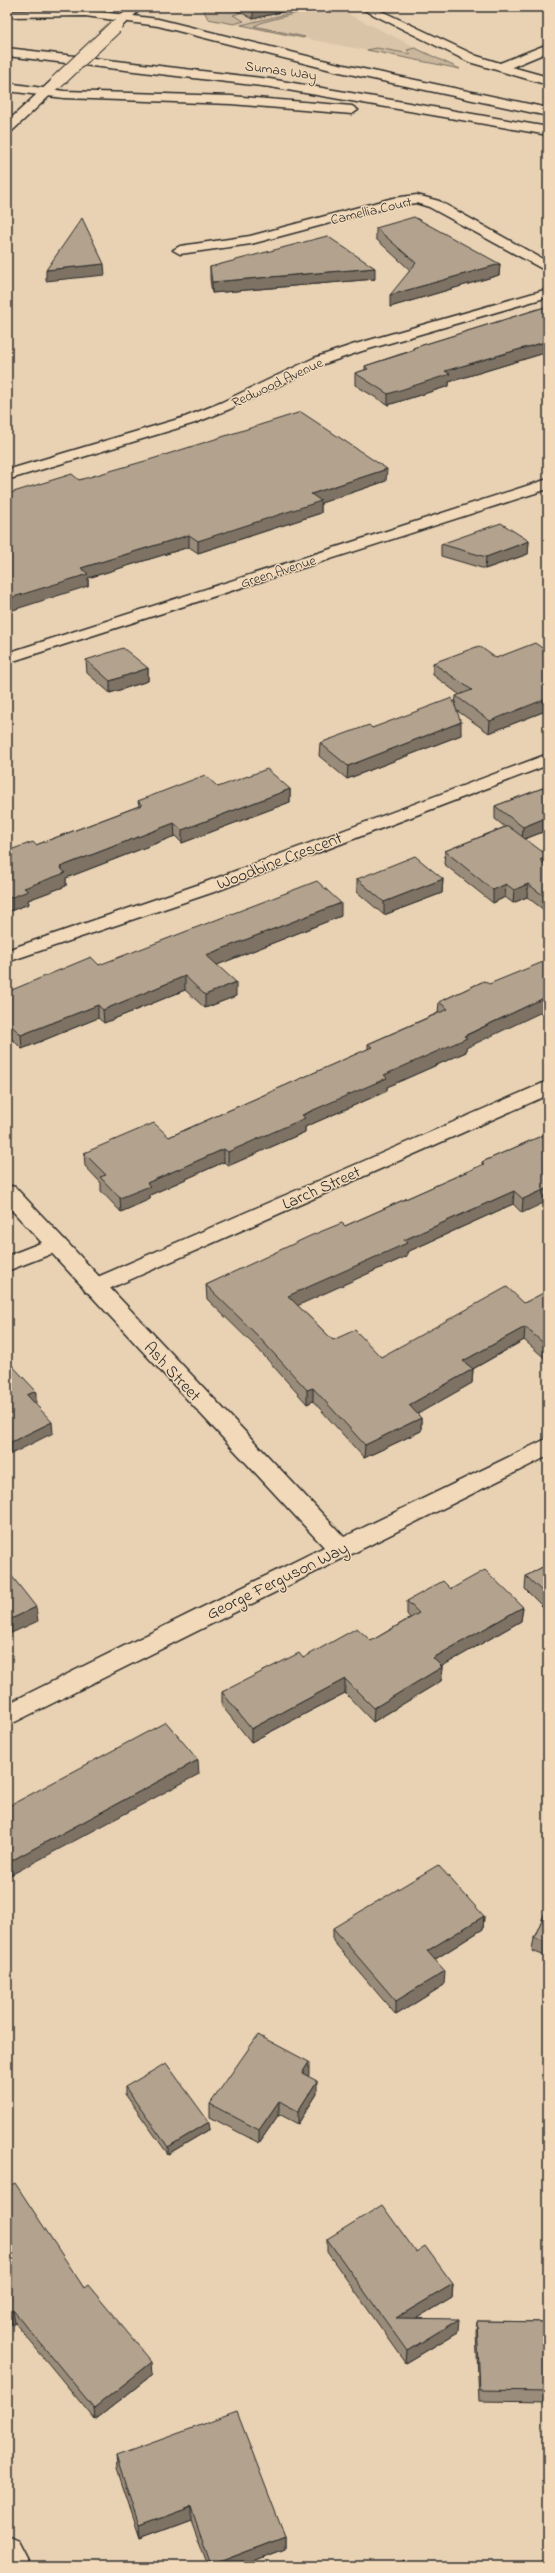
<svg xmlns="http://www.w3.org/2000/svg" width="555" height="2573" font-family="'Indie Flower',sans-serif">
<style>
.built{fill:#d9c4a8}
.green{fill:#c9b69c;stroke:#7a7064}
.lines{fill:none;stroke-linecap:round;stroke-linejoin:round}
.street-casing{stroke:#2b2b2b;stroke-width:3}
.secondary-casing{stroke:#2b2b2b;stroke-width:3}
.highway-casing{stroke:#2b2b2b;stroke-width:3}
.street{fill:#f1d9b9;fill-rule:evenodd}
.secondary{fill:#f1d9b9;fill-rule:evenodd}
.highway{fill:#f1d9b9;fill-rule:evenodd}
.secondary-bridge-casing{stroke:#2b2b2b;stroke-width:15;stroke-linecap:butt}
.secondary-bridge{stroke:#f1d9b9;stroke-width:13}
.wall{fill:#9a8c7a;stroke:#2b2b2b}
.shaded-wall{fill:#7d7263;stroke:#2b2b2b}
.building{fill:#b3a38e;stroke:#2b2b2b}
.labels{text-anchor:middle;stroke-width:3;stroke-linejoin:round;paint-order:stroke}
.far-street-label{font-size:14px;fill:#2b2b2b;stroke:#f1d9b9}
.street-label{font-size:17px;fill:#2b2b2b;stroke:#f1d9b9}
</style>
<rect width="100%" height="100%" fill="#e9d2b3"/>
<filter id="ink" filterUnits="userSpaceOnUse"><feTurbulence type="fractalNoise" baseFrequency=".025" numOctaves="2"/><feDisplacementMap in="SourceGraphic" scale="8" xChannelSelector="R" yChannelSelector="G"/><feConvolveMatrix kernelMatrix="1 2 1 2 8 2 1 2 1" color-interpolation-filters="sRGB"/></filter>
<g filter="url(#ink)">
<path class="built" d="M 202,7 L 334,7 L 460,69 L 208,19 Z"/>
<g class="green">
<path d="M 202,7 L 228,7 L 240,13 L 233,15 L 244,21 L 234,24 L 208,19 Z"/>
<path d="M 315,7 L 320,7 L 263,22 L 254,26 L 305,37 L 303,38 L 241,25 Z"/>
<path d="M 377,48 L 411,54 L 407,50 L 415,48 L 460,69 L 367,50 Z"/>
</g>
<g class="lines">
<g class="street-casing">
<g id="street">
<path d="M 358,7 L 373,7 L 477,56 L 500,63 L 548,44 L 548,52 L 512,67 L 548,77 L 548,85 L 469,62 Z"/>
<path d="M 417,195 L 439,201 L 548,262 L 548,272 L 429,207 L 416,203 L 394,206 L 251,244 L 180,254 L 173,250 L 180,246 L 250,236 L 393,198 Z"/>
<path d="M 548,289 L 548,297 L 362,351 L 324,364 L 230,409 L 195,423 L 7,480 L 7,470 L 185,417 L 220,403 L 314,358 L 352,345 Z"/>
<path d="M 548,479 L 548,489 L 7,663 L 7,653 Z"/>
<path d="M 548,754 L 548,765 L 217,891 L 7,962 L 7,950 L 203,883 Z"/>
<path d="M 548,1081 L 548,1095 L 102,1292 L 94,1295 L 86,1292 L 83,1287 L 86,1282 Z"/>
<path d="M 56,1237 L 64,1239 L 67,1244 L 64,1249 L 7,1271 L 7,1256 Z"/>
<path d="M 7,2536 L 18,2541 L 31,2566 L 7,2566 Z"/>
</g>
</g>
<g class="secondary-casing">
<g id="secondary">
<path d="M 130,7 L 143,7 L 119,29 L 111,29 L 111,25 Z"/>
<path d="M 57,78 L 61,79 L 61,85 L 11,132 L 7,133 L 7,122 L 53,79 Z"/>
<path d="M 7,1185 L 15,1187 L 344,1537 L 548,1438 L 548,1456 L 7,1726 L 7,1704 L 324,1547 L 7,1205 Z"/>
</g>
</g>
<g class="highway-casing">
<g id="highway">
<path d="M 85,10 L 158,19 L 335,63 L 548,108 L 548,116 L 335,71 L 158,26 L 85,16 L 7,17 L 7,11 Z"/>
<path d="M 7,48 L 270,79 L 548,127 L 548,135 L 270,87 L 7,56 Z"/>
<path d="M 7,83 L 64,91 L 231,96 L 352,106 L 358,110 L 352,114 L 231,104 L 64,98 L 7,91 Z"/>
</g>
</g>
<use href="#street" class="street"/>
<use href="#secondary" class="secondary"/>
<use href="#highway" class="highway"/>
<g class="secondary-bridge-casing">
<path id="secondary-bridge" d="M 57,82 L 115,27"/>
</g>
<use href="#secondary-bridge" class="secondary-bridge"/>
</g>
<g class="wall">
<path d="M 231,7 L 301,7 L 253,19 Z"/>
<path d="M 376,228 L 500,264 L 499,275 L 390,307 L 410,270 L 376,239 Z"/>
<path d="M 210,267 L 375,279 L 212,293 L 210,279 Z"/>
<path d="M 548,306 L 548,352 L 449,382 L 449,386 L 388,405 L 355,385 L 355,373 L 365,370 L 365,366 L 413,350 L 413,348 Z"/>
<path d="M 79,480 L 386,481 L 321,503 L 321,513 L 198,553 L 189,547 L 88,578 L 88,586 Z"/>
<path d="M 529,541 L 528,554 L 485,569 L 441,556 L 441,544 Z"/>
<path d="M 548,652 L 548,710 L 489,733 L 456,710 L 461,735 L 347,779 L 319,756 L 320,743 L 372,728 L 455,707 L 456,696 L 460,695 L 433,675 L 433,663 L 496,658 Z"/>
<path d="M 86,660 L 148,668 L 148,681 L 110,693 L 87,673 Z"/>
<path d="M 548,786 L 548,830 L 525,839 L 548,867 L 548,913 L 527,897 L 513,903 L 505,897 L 493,903 L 444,864 L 445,851 L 505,827 L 495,819 L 495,806 Z"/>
<path d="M 218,787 L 290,789 L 290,802 L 182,843 L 175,836 L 66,878 L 66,886 L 28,900 L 29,904 L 7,912 L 7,851 L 36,845 L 139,806 L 138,801 Z"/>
<path d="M 357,879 L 443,879 L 442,893 L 384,915 L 357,892 Z"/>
<path d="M 341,916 L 217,965 L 236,996 L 205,1008 L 185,990 L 104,1023 L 98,1018 L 22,1049 L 7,1034 L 7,992 L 99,965 Z"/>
<path d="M 484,981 L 466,1048 L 466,1052 L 387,1087 L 387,1091 L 305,1127 L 305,1132 L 228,1166 L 224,1162 L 150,1195 L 150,1199 L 121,1212 L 101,1191 L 101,1183 L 85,1166 L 84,1153 L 169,1137 L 368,1049 L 368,1044 L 438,1013 L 439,1002 Z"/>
<path d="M 548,1133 L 522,1213 L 513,1204 L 407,1252 L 407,1256 L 297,1305 L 333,1340 L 381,1357 L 524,1303 L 548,1292 L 548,1361 L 524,1340 L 473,1369 L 472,1383 L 417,1414 L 421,1418 L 421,1431 L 364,1458 L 313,1401 L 307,1404 L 258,1349 L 207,1299 L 206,1285 L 345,1226 L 482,1165 L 482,1162 Z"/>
<path d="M 548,1564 L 548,1612 L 525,1589 L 526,1576 Z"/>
<path d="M 451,1589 L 523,1607 L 521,1621 L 442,1666 L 441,1681 L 373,1722 L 345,1693 L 251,1742 L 222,1706 L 222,1692 L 303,1658 L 371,1641 L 410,1618 L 407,1614 L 407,1601 Z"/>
<path d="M 548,1906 L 548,1957 L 532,1951 L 534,1938 Z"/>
<path d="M 484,1916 L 483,1929 L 434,1960 L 444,1985 L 396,2015 L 333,1941 L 333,1928 Z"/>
<path d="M 309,2075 L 308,2076 L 317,2094 L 298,2124 L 279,2114 L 259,2143 L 210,2117 L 210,2104 Z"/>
<path d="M 125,2087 L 210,2129 L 168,2154 L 125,2094 Z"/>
<path d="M 7,2187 L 84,2288 L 153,2374 L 95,2420 L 15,2323 L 12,2325 L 7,2317 Z"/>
<path d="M 327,2239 L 416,2252 L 453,2284 L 452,2297 L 415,2319 L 458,2332 L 406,2363 L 327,2252 Z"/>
<path d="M 477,2321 L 548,2322 L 548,2402 L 479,2401 L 476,2332 Z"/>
<path d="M 116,2456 L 285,2537 L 285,2549 L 240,2566 L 208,2566 L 191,2519 L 140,2538 L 117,2469 Z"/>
</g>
<g class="shaded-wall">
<path d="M 263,7 L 301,7 L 253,19 L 253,10 Z"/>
<path d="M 104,264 L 105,275 L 46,281 L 46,270 Z"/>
<path d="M 500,264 L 499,275 L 390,307 L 390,295 Z"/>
<path d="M 375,268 L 375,279 L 212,293 L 212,282 Z"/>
<path d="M 548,341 L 548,352 L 449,382 L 449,386 L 388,405 L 388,394 L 445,371 Z"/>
<path d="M 387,469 L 386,481 L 321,503 L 321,513 L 198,553 L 198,541 L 311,494 Z"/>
<path d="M 189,535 L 189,547 L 88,578 L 88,586 L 7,612 L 7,599 L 81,568 Z"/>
<path d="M 529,541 L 528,554 L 485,569 L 486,557 Z"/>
<path d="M 148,668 L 148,681 L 110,693 L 110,681 Z"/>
<path d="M 548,691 L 548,710 L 489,733 L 490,721 Z"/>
<path d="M 461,722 L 461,735 L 347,779 L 348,766 Z"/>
<path d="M 290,789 L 290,802 L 182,843 L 182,830 Z"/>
<path d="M 548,817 L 548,830 L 522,840 L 523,827 Z"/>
<path d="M 174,823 L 175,836 L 66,878 L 66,886 L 28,900 L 29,904 L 7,912 L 7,899 L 24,888 L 60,867 Z"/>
<path d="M 548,857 L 548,862 L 547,870 L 540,860 Z"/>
<path d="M 443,879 L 442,893 L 384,915 L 384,902 Z"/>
<path d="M 506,884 L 505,897 L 493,903 L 493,890 Z"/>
<path d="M 528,884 L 527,897 L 513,903 L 514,890 Z"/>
<path d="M 341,903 L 341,916 L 207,969 L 206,955 Z"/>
<path d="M 185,976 L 185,990 L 104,1023 L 103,1010 Z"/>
<path d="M 236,982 L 236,996 L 205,1008 L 205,995 Z"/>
<path d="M 548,996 L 548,1009 L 466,1048 L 466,1052 L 387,1087 L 387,1091 L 305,1127 L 305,1132 L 228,1166 L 228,1152 L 384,1075 Z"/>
<path d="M 98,1005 L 98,1018 L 22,1049 L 21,1035 Z"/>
<path d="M 224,1149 L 224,1162 L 150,1195 L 150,1199 L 121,1212 L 120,1198 L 147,1183 Z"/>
<path d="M 548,1188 L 548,1201 L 522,1213 L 523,1199 Z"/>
<path d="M 514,1191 L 513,1204 L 407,1252 L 407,1256 L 288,1310 L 288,1296 L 404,1240 Z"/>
<path d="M 525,1327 L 524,1340 L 462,1375 L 463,1361 Z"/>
<path d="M 473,1369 L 472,1383 L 409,1419 L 409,1405 Z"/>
<path d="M 313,1388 L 313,1401 L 307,1404 L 307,1390 Z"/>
<path d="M 36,1391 L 36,1403 L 28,1406 L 27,1395 Z"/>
<path d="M 421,1418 L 421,1431 L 364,1458 L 365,1445 Z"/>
<path d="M 52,1422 L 53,1433 L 7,1456 L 7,1444 Z"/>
<path d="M 7,1518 L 8,1518 L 9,1531 L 7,1532 Z"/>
<path d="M 36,1607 L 38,1621 L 7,1635 L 7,1621 Z"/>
<path d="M 523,1607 L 521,1621 L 432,1672 L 433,1658 Z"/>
<path d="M 442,1667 L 441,1681 L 373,1722 L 374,1708 Z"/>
<path d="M 345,1679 L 345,1693 L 251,1742 L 251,1729 Z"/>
<path d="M 198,1760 L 199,1774 L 7,1877 L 7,1863 Z"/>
<path d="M 484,1916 L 483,1929 L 426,1965 L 427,1951 Z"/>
<path d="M 445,1971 L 444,1985 L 396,2015 L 396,2001 Z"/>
<path d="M 309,2062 L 309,2075 L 302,2086 L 302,2073 Z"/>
<path d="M 317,2081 L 317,2094 L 298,2124 L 298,2111 Z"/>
<path d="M 279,2101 L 279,2114 L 259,2143 L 259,2130 Z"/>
<path d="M 209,2122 L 210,2129 L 168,2154 L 168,2147 Z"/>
<path d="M 453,2284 L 452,2297 L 395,2331 L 396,2318 Z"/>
<path d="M 13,2310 L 15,2323 L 12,2325 L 10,2312 Z"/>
<path d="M 459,2319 L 458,2332 L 406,2363 L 407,2351 Z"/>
<path d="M 152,2362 L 153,2374 L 95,2420 L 94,2408 Z"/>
<path d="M 191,2507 L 191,2519 L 140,2538 L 139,2526 Z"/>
<path d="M 285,2537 L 285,2549 L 240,2566 L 211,2566 L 211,2565 Z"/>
</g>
<g class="building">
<path d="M 248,7 L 263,7 L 253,10 Z"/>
<path d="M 414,217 L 500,264 L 390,295 L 416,263 L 376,228 Z"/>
<path d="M 82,218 L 104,264 L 46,270 Z"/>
<path d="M 327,236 L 375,268 L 212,282 L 210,267 Z"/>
<path d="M 548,306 L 548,341 L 445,371 L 450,374 L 388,394 L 355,373 L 368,369 L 365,366 L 415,350 L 413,348 Z"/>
<path d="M 301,412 L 387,469 L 311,494 L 321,501 L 198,541 L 189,535 L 81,568 L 88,574 L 7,599 L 7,494 L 72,474 L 79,480 L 152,459 Z"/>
<path d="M 501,523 L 529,541 L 486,557 L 441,544 Z"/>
<path d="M 535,643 L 548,652 L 548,691 L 545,692 L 548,695 L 548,698 L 490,721 L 456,696 L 472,690 L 433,663 L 479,646 L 496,658 Z"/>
<path d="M 123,648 L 148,668 L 110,681 L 86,660 Z"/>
<path d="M 452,698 L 461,722 L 348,766 L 320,743 L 369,725 L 372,728 Z"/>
<path d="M 267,769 L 290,789 L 182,830 L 174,823 L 60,867 L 65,873 L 24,888 L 28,891 L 7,899 L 7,851 L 33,842 L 36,845 L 142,805 L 138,801 L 205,775 L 218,787 Z"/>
<path d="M 548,786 L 548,817 L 523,827 L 495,806 Z"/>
<path d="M 508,826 L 548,856 L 540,860 L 548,867 L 548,899 L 528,884 L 514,890 L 506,884 L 493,890 L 445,851 Z"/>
<path d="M 415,856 L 443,879 L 384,902 L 357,879 Z"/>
<path d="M 317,881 L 341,903 L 206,955 L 236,982 L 205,995 L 185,976 L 103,1010 L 98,1005 L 21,1035 L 7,1021 L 7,992 L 91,957 L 99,965 Z"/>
<path d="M 548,960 L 548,996 L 464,1036 L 467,1038 L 384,1075 L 387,1078 L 302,1115 L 305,1118 L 228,1152 L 224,1149 L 147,1183 L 150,1186 L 120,1198 L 100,1177 L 106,1175 L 84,1153 L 154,1123 L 169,1137 L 372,1047 L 368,1044 L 448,1009 L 439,1002 L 484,981 L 489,984 Z"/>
<path d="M 548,1133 L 548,1188 L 523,1199 L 514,1191 L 404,1240 L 407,1243 L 288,1296 L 333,1340 L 355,1330 L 381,1357 L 507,1287 L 524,1303 L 547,1291 L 548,1292 L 548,1347 L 525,1327 L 463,1361 L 473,1369 L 409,1405 L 421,1418 L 365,1445 L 313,1388 L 307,1390 L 257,1335 L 206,1285 L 310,1236 L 342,1223 L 345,1226 L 484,1164 L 482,1162 Z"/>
<path d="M 7,1360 L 36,1391 L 27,1395 L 52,1422 L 7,1444 Z"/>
<path d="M 548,1564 L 548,1597 L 526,1576 Z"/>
<path d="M 7,1570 L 36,1607 L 7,1621 Z"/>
<path d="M 485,1570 L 523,1607 L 433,1658 L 442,1667 L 374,1708 L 345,1679 L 251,1729 L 222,1692 L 299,1653 L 303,1658 L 357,1628 L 371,1641 L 419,1613 L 407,1601 L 443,1581 L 451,1589 Z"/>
<path d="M 166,1722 L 198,1760 L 7,1863 L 7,1807 Z"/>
<path d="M 438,1865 L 484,1916 L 427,1951 L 445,1971 L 396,2001 L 333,1928 Z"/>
<path d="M 548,1906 L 548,1943 L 534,1938 Z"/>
<path d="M 258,2035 L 309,2062 L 302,2073 L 317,2081 L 298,2111 L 279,2101 L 259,2130 L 210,2104 Z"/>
<path d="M 166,2063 L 209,2122 L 168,2147 L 125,2087 Z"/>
<path d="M 15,2183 L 84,2288 L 88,2285 L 152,2362 L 94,2408 L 13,2310 L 10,2312 L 7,2307 L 7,2187 Z"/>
<path d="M 382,2205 L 416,2252 L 425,2246 L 453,2284 L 396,2318 L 459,2319 L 407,2351 L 327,2239 Z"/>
<path d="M 477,2321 L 548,2322 L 548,2391 L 480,2390 Z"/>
<path d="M 237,2412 L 285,2537 L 211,2565 L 191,2507 L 139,2526 L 116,2456 Z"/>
<path d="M 548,2557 L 548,2566 L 536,2566 Z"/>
<path d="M 404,2560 L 408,2566 L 395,2566 Z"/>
</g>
</g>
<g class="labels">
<g class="far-street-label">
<text transform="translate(281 70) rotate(8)" y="5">Sumas Way</text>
<text transform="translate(371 210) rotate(-13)" y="5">Camellia Court</text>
<text transform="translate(277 382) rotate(-25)" y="5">Redwood Avenue</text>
<text transform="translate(278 571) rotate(-18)" y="5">Green Avenue</text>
</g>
<g class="street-label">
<text transform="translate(279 860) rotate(-21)" y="6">Woodbine Crescent</text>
<text transform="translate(321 1187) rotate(-24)" y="6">Larch Street</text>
<text transform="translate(173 1371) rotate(47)" y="6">Ash Street</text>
<text transform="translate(277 1580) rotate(-26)" y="6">George Ferguson Way</text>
</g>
</g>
<rect width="555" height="2573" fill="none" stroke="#f1d9b9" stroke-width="24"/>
<rect x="12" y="12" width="531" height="2549" fill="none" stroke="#2b2b2b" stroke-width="1.5" filter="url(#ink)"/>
</svg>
